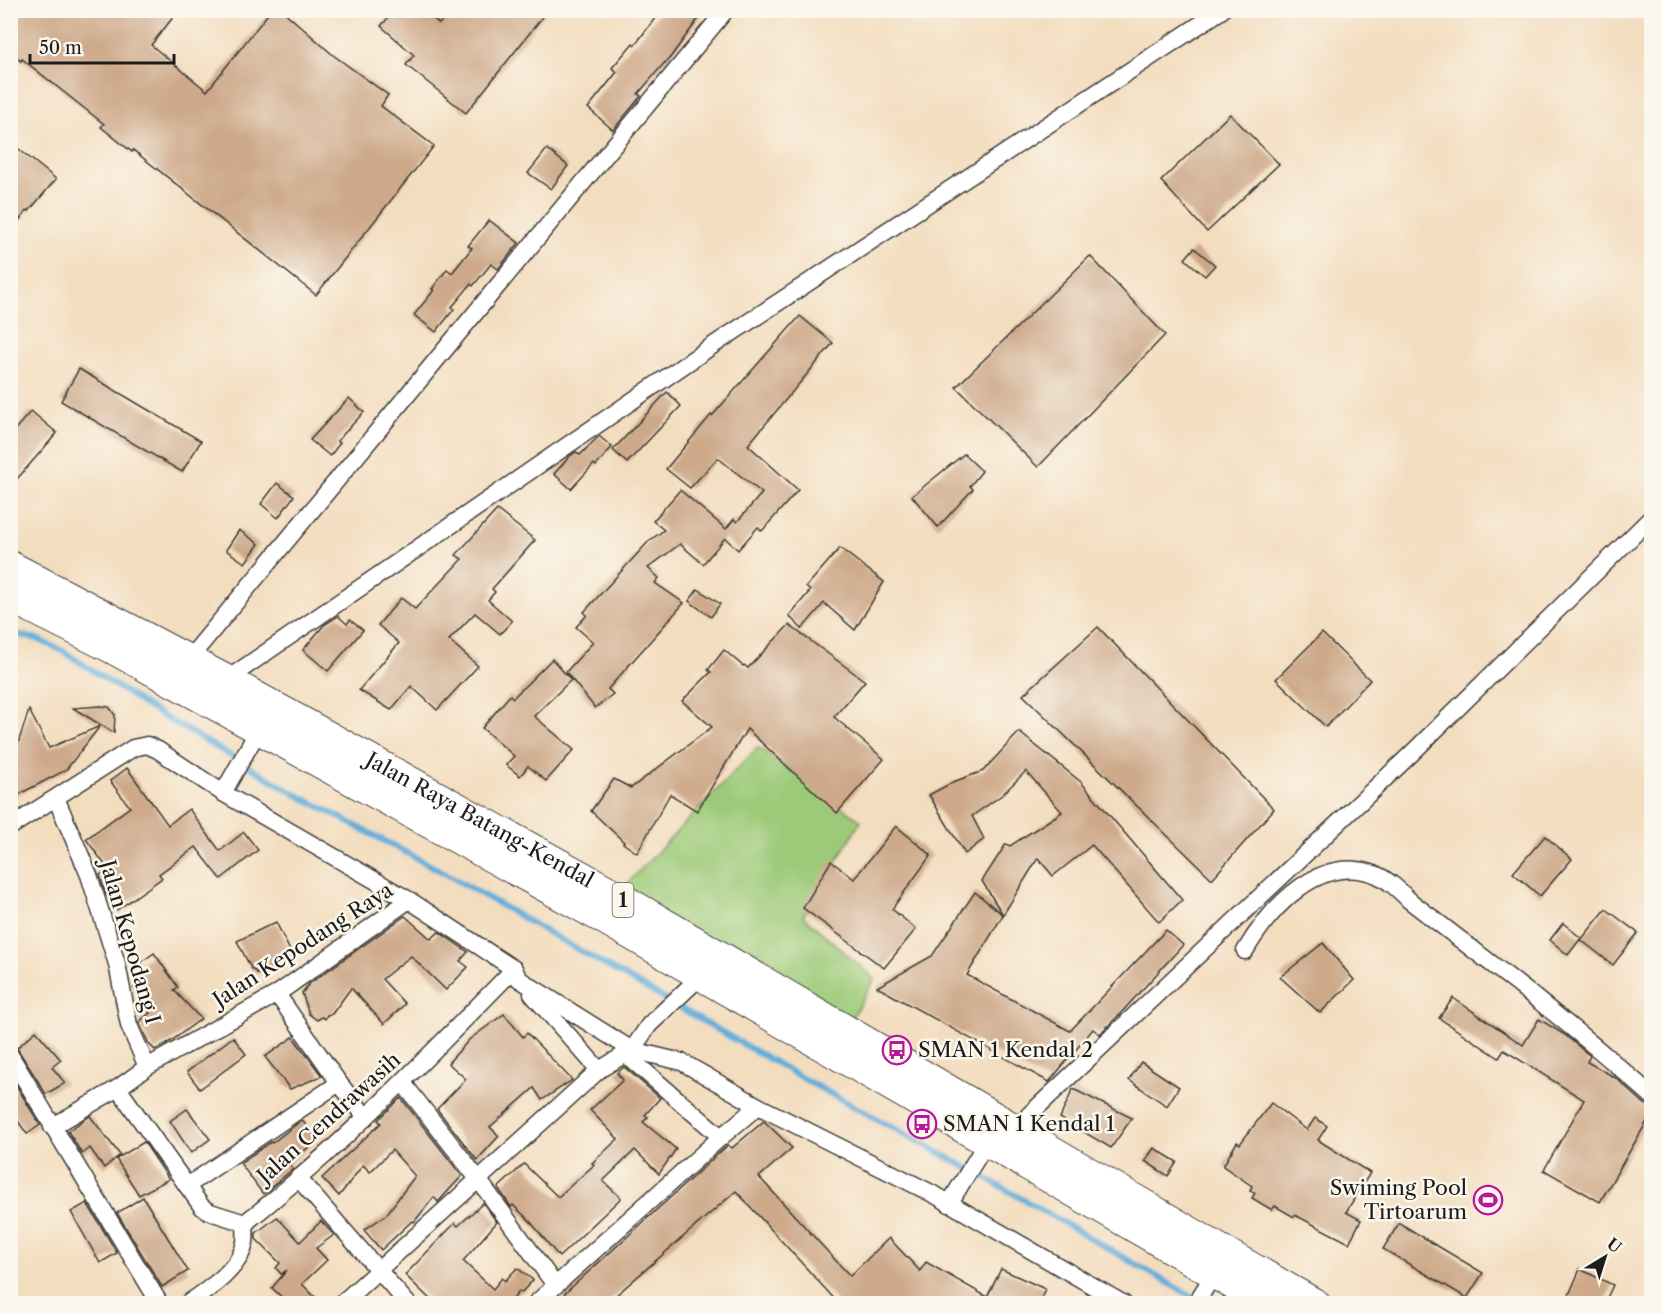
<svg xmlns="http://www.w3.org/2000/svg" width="1662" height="1314" font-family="'Libre Caslon Text',serif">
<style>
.green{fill:#9cca78;stroke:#5c734a;stroke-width:1.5}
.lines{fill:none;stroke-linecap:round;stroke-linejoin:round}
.stream{stroke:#60add9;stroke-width:6}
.building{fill:#cda989}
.street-casing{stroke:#3c3934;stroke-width:19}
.highway-casing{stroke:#3c3934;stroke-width:32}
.street{stroke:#fff;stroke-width:16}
.highway{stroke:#fff;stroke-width:30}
.labels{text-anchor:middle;stroke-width:5;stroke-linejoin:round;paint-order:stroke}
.shield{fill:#fbf7ec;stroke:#5f5e5a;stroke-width:1.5}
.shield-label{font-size:20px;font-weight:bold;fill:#1c1c1c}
.street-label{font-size:21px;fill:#1c1c1c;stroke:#fbf7ec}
.poi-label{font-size:21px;fill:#1c1c1c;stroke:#fbf7ec;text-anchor:start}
</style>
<rect width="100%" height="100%" fill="#fbf7ec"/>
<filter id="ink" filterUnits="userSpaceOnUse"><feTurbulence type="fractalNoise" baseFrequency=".0167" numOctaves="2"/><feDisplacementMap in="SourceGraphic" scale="12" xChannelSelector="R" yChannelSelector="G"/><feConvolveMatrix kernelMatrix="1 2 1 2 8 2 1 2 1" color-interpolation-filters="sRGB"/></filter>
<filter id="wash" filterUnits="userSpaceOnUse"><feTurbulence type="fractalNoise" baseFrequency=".008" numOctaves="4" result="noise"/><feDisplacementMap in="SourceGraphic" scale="24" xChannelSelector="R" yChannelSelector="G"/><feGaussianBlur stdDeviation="1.35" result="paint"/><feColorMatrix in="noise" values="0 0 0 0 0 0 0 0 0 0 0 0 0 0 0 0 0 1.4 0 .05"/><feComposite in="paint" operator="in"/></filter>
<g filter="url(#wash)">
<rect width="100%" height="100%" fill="#f3ddbf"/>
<path class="green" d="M 758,747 L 861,821 L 803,916 L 875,979 L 848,1024 L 621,890 Z"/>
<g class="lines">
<path class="stream" d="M 10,633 L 37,639 L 63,651 L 146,706 L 292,792 L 441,871 L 809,1082 L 984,1177 L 1196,1299"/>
</g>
<g id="blocks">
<g class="building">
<path d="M 10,10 L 179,10 L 151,45 L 207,91 L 271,10 L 282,10 L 333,55 L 388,95 L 381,106 L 434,146 L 316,295 L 133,150 L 132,152 L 101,127 L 104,124 L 22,59 L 21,61 L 10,53 Z"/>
<path d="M 395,10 L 423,10 L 439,24 L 450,10 L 548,10 L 466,113 L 406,65 L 414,55 L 381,26 Z"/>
<path d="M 661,10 L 705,10 L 666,63 L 665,62 L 638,94 L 641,96 L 613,130 L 588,108 L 617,72 L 612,68 L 633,43 L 635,45 Z"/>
<path d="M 1230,114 L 1279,164 L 1207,232 L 1161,181 Z"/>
<path d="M 10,142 L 56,179 L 29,211 L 27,210 L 10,233 Z"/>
<path d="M 547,149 L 568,166 L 551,189 L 528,173 Z"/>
<path d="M 489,220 L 519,243 L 498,269 L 491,264 L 473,286 L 471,284 L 452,307 L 454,309 L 436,332 L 414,315 L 434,290 L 432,289 L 447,269 L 452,273 L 472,248 L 468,246 Z"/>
<path d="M 1194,248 L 1215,265 L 1205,276 L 1185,259 Z"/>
<path d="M 1090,256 L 1165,335 L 1038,467 L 956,387 Z"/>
<path d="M 800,316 L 833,343 L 748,445 L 798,490 L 762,531 L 758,527 L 738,550 L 725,538 L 703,564 L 680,544 L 648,568 L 659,578 L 655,583 L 684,603 L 608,689 L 613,694 L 595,708 L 566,672 L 593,642 L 576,627 L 587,615 L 584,612 L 649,541 L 664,530 L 653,521 L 680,490 L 726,529 L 734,519 L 737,522 L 762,493 L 718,458 L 690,488 L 666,469 L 711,415 L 712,416 Z"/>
<path d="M 79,369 L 201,441 L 182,472 L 61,401 Z"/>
<path d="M 667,392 L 681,406 L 627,463 L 613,450 Z"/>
<path d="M 349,398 L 364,412 L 337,441 L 340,443 L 330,456 L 310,440 Z"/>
<path d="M 31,411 L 57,433 L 10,487 L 10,435 Z"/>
<path d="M 599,436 L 612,447 L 596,466 L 594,464 L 571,489 L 554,474 L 570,456 L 576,452 L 580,455 Z"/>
<path d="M 964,454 L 982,471 L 970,486 L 973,489 L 938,527 L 912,496 Z"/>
<path d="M 277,483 L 294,496 L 278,518 L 261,504 Z"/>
<path d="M 497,510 L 535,540 L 492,589 L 495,592 L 488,600 L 512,621 L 500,634 L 475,613 L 449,640 L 478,666 L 437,710 L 411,686 L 391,710 L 359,690 L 399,643 L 378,625 L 401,598 L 415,609 L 462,559 L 456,555 Z"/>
<path d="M 239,530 L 259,544 L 245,563 L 226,550 Z"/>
<path d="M 840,548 L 884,582 L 855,630 L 824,603 L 802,629 L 789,616 L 810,591 L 806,587 Z"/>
<path d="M 698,589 L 720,604 L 711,617 L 689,601 Z"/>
<path d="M 338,616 L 347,624 L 350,620 L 363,630 L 328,671 L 303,650 L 324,625 Z"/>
<path d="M 789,625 L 865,681 L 834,717 L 884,759 L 837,813 L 747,729 L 697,811 L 670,794 L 637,853 L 623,843 L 624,842 L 591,811 L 614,779 L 631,788 L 712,727 L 682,701 L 711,672 L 708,670 L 724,650 L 743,666 L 744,665 L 748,668 Z"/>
<path d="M 1098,627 L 1274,809 L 1212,879 L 1023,695 Z"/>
<path d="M 1322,633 L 1370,680 L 1326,727 L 1276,679 Z"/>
<path d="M 552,659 L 571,680 L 534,716 L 574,750 L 546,781 L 528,766 L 520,776 L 506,765 L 514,756 L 482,728 L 510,695 L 513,698 Z"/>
<path d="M 100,706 L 109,707 L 115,715 L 114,733 L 73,708 Z"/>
<path d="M 29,710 L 49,748 L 100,726 L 66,770 L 10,799 L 10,768 Z"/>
<path d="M 1019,732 L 1081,782 L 1182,900 L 1159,922 L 1092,845 L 1053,876 L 1038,858 L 1003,915 L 982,881 L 1006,844 L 1010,846 L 1062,812 L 1026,771 L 1002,795 L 972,816 L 984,839 L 965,854 L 929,795 L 953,782 L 983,771 Z"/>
<path d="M 127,768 L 168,825 L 189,809 L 220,851 L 244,832 L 258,850 L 221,879 L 196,847 L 159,874 L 162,878 L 117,910 L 106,895 L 100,875 L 108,869 L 86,839 L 130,807 L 110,781 Z"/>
<path d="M 896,826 L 931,855 L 892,909 L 916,929 L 884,968 L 803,908 L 831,861 L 854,879 Z"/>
<path d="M 1545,836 L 1572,859 L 1540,896 L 1513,873 Z"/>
<path d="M 975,892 L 1003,915 L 967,975 L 1070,1031 L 1166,930 L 1183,945 L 1120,1014 L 1100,1034 L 1093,1029 L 1049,1082 L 877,987 L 932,956 Z"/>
<path d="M 1606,909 L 1638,933 L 1613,965 L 1581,940 Z"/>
<path d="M 405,916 L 431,939 L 439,932 L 468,952 L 460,961 L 468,967 L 446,990 L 411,956 L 382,979 L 405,1004 L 384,1024 L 351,988 L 332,1014 L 327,1015 L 325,1019 L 322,1017 L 317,1020 L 309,1014 L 302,993 L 309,984 Z"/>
<path d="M 276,922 L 293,957 L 258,974 L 251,968 L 237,941 Z"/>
<path d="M 1563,923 L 1581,938 L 1568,955 L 1550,940 Z"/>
<path d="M 1323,943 L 1354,980 L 1320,1013 L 1280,977 Z"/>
<path d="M 154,953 L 178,987 L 174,990 L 201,1019 L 171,1041 L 155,1050 L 149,1044 L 139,1022 L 150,1013 L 134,988 L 140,981 L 132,969 Z"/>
<path d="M 1453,998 L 1523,1045 L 1539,1019 L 1565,1035 L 1590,1056 L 1587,1062 L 1616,1078 L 1645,1104 L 1652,1106 L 1652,1113 L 1600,1202 L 1544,1170 L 1584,1100 L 1504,1050 L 1499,1058 L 1439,1018 Z"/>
<path d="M 504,1014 L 523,1037 L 527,1033 L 572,1080 L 542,1100 L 534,1088 L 490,1127 L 499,1136 L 477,1160 L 437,1109 L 466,1079 L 448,1063 L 470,1039 Z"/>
<path d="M 36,1031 L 61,1060 L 52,1067 L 65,1083 L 46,1094 L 17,1048 Z"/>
<path d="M 233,1037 L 246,1054 L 200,1089 L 187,1072 Z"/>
<path d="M 293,1037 L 322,1076 L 290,1089 L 265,1057 Z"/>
<path d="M 1141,1062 L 1179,1087 L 1167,1106 L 1129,1080 Z"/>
<path d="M 624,1067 L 660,1098 L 645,1115 L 648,1117 L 643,1122 L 676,1149 L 659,1174 L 635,1150 L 603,1181 L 621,1198 L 559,1257 L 530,1221 L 513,1205 L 511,1207 L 498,1188 L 524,1164 L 558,1197 L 594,1165 L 592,1163 L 618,1139 L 590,1110 L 623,1080 L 617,1073 Z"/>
<path d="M 12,1078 L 40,1125 L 27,1134 L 10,1110 Z"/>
<path d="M 1073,1089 L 1132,1118 L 1111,1148 L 1060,1118 Z"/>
<path d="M 401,1098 L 462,1176 L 438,1202 L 434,1197 L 414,1222 L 412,1221 L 381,1250 L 364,1230 L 386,1215 L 415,1176 L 392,1150 L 370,1172 L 363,1165 L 339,1196 L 322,1178 L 381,1123 L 378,1120 Z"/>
<path d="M 1271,1103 L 1307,1130 L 1315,1118 L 1327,1126 L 1318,1140 L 1370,1173 L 1346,1212 L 1361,1220 L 1349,1243 L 1295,1215 L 1294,1217 L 1275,1206 L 1272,1210 L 1252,1198 L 1255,1193 L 1250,1191 L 1252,1186 L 1223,1166 L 1237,1142 L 1240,1144 Z"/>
<path d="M 187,1109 L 210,1139 L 191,1153 L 170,1121 Z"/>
<path d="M 90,1116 L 120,1155 L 104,1168 L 90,1148 L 82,1154 L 68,1131 Z"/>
<path d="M 302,1120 L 317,1140 L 289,1164 L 293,1169 L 263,1194 L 240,1163 L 271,1142 L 272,1143 Z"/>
<path d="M 764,1121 L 792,1148 L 759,1177 L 850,1276 L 889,1238 L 920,1271 L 926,1262 L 987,1297 L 1001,1269 L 1045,1289 L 1039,1304 L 839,1304 L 736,1191 L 606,1304 L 570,1304 L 563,1295 L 728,1145 L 732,1148 Z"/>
<path d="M 144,1142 L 169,1179 L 139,1195 L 116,1159 Z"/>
<path d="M 1154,1148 L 1177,1162 L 1168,1176 L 1145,1161 Z"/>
<path d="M 143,1197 L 188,1271 L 162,1287 L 117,1213 Z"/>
<path d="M 87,1203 L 117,1253 L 100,1263 L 71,1212 Z"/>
<path d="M 483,1203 L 497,1222 L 463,1261 L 493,1289 L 502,1278 L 505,1281 L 517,1268 L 533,1280 L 521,1293 L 519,1291 L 510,1304 L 435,1304 L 405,1275 L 455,1223 L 458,1226 Z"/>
<path d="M 277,1217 L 300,1242 L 321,1221 L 334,1235 L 316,1248 L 327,1260 L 302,1284 L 322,1304 L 289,1304 L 272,1288 L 287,1270 L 281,1274 L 276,1268 L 280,1263 L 256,1239 L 256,1233 Z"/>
<path d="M 1399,1223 L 1483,1273 L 1467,1298 L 1383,1249 Z"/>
<path d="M 1580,1269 L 1613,1285 L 1604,1304 L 1565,1304 Z"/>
</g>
</g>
</g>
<g filter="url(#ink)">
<use href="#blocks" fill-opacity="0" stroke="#3c3934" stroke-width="1.5"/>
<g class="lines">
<g class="street-casing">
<g id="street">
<path d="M 188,660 L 726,10"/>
<path d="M 226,680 L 709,348 L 1222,10"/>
<path d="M 223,793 L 259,729"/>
<path d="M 56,798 L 89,875 L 117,964 L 129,1025 L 147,1067"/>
<path d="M 10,827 L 133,748 L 147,745 L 158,750 L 223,793 L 409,900 L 514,969"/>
<path d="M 1245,951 C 1271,907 1320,852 1377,875 C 1390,881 1400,891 1410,901 C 1492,964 1574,1026 1652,1096"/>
<path d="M 514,969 L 519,979 L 632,1050 L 682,1062 L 758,1106 L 937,1196 L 1124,1304"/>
<path d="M 277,994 L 339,1083 L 366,1117"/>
<path d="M 532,994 L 599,1070"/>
<path d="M 625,1054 L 721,1137"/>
<path d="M 10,1055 L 160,1304"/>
<path d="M 403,1083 L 478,1179 L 555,1285"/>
<path d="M 118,1088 L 202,1207 L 210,1212 L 245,1223 C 342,1146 428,1057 514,969"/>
<path d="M 52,1127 L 118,1088 L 147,1067 L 277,994 L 409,900"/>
<path d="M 1018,1131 L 1029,1115 L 1410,755 L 1652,517"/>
<path d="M 298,1178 L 408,1304"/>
<path d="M 187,1186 L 339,1083"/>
<path d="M 949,1204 L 988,1140"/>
<path d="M 187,1304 C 208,1290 241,1268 245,1242 C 246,1236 245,1229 245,1223 L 252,1217"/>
<path d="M 341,1304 L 599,1070 L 632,1050 L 649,1025 L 702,975"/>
<path d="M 535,1304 L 721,1137 L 758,1106"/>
<path d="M 1195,1304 L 1219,1267"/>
</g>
</g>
<g class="highway-casing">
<g id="highway">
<path id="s1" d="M 10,566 L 226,680 L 619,897 L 1226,1253 L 1315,1304"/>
<path d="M 10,597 L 110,647 L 606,920 L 1267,1304"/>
</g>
</g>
<use href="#street" class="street"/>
<use href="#highway" class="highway"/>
</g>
</g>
<defs>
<g id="bus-ring" transform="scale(1.5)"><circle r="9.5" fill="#fbf7ec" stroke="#b5179e" stroke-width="1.5"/><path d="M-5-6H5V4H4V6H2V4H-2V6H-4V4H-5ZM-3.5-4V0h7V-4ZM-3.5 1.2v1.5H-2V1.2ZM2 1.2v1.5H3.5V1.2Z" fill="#b5179e"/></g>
<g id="stadium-ring" transform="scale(1.5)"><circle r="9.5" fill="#fbf7ec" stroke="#b5179e" stroke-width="1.5"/><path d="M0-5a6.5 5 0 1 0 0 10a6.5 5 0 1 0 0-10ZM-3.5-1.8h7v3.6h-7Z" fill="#b5179e"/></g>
</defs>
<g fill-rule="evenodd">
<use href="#bus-ring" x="897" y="1050"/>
<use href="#bus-ring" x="922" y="1124"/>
<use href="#stadium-ring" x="1488" y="1200"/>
</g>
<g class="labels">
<rect class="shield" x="612.5" y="883" width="21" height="34" rx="4.5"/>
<g class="shield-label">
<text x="623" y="907">1</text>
</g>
<g class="street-label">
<text dy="7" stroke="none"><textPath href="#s1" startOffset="534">Jalan Raya Batang-Kendal</textPath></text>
<text transform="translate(130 942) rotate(74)" y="7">Jalan Kepodang I</text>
<text transform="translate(303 945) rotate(-33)" y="7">Jalan Kepodang Raya</text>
<text transform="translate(329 1118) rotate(-42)" y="7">Jalan Cendrawasih</text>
</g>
<g class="poi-label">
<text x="918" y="1057">SMAN 1 Kendal 2</text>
<text x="943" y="1131">SMAN 1 Kendal 1</text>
<text x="1467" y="1195" text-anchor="end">Swiming Pool<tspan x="1467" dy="24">Tirtoarum</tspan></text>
</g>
</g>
<rect width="1662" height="1314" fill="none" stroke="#fbf7ec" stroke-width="36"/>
<g transform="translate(1605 1257) rotate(38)" stroke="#fbf7ec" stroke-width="4.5" paint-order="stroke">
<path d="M0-4.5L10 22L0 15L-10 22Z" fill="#1c1c1c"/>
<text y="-9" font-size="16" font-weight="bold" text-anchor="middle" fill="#1c1c1c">U</text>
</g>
<path d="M30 54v9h144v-9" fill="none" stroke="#1c1c1c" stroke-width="3"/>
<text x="39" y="54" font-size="18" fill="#1c1c1c" stroke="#fbf7ec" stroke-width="4.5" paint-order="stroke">50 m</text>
</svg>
